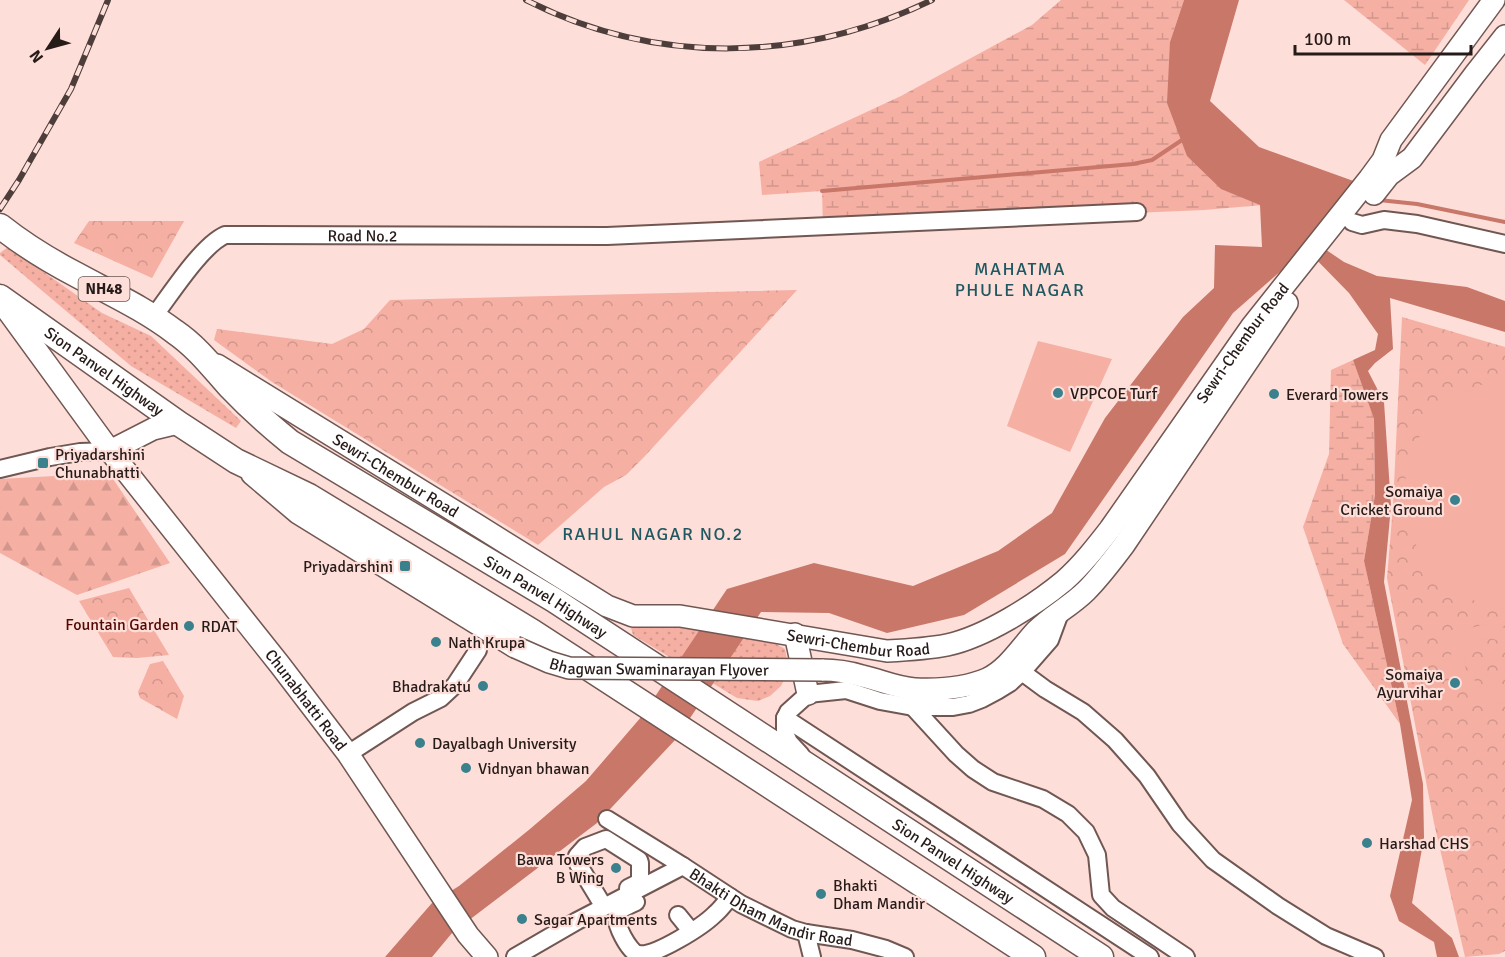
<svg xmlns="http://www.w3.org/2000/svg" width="1505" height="957" font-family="Signika,sans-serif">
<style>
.grass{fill:url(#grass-dots)}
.forest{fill:url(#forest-firs)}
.wetland{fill:url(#wetland-marsh)}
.park{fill:url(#park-crowns)}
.pitch{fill:#f5afa3}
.water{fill:#c87769}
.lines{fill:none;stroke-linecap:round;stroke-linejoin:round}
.stream{stroke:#c87769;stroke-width:4}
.minor-casing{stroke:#715752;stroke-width:20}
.major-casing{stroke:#715752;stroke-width:24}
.highway-casing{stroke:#715752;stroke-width:27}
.minor{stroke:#fff;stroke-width:16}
.major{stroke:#fff;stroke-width:21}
.highway{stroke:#fff;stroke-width:24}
.rail-casing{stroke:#4d3e3b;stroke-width:6}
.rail{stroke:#feded8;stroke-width:4;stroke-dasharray:11;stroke-linecap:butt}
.major-bridge-casing{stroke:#715752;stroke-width:24;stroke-linecap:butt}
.major-bridge{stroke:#fff;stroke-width:21}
.poi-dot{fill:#3b818d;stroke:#feded8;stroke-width:2}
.labels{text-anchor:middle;stroke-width:4.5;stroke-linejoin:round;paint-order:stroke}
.shield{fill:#feded8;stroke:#675652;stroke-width:1.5}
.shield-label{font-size:15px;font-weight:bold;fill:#261b19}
.street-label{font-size:16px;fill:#261b19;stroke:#feded8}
.poi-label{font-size:16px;fill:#261b19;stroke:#feded8;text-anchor:start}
.park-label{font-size:16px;fill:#530702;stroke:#feded8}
.neighbourhood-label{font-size:18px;letter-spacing:1.5px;fill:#1f5861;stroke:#feded8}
</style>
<defs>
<pattern id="grass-dots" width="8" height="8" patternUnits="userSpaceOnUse" patternTransform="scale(1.5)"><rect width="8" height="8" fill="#f5afa3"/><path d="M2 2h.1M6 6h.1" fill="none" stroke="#d2968c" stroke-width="1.8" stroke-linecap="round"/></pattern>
<pattern id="forest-firs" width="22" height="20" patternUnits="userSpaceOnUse" patternTransform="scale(1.5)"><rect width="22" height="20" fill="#f5afa3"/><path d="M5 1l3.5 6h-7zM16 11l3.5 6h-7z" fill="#d2968c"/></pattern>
<pattern id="wetland-marsh" width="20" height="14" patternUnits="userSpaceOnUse" patternTransform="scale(1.5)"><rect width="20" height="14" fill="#f5afa3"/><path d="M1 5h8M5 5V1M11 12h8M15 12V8" fill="none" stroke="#d2968c"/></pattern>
<pattern id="park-crowns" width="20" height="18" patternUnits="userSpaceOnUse" patternTransform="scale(1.5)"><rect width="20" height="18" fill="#f5afa3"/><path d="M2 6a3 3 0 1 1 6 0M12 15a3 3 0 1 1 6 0" fill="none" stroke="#d2968c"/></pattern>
</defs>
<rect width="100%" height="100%" fill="#feded8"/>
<g class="grass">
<path d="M 8,247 L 102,313 L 151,336 L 241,421 L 236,428 L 131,366 L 0,255 L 0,253 Z"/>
<path d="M 691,627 L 766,638 L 785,649 L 787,659 L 787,674 L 781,686 L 770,696 L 758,701 L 737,698 L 633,635 L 631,628 Z"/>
</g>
<path class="forest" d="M 109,473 L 170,563 L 77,595 L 0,553 L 0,479 Z"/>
<g class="wetland">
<path d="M 1061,0 L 1184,0 L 1170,42 L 1263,205 L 1204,210 L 823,226 L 822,191 L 762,195 L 759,162 L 901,96 L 1032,25 Z"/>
<path d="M 1344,0 L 1469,0 L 1425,65 Z"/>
<path d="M 1353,360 L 1374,419 L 1375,495 L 1364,561 L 1400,724 L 1343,644 L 1303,527 L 1329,454 L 1331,370 Z"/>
</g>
<g class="park">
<path d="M 89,221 L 184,221 L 152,278 L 74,243 Z"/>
<path d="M 797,290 L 645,456 L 626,475 L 604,487 L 538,545 L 272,382 L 214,340 L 217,329 L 332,344 L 364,329 L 390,300 Z"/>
<path d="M 1402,317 L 1505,347 L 1505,951 L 1499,954 L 1465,957 L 1434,823 L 1387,578 L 1393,506 Z"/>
<path d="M 129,588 L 169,655 L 137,658 L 113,657 L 79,601 Z"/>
<path d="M 163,661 L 184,696 L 177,719 L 140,698 L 138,692 L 150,664 Z"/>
</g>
<g class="pitch">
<path d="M 1038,341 L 1112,359 L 1070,452 L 1007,426 Z"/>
<path d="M 1505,380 L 1505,609 C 1406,595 1370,475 1443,407 C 1460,392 1483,382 1505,380 Z"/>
<path d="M 1487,624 L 1505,628 L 1505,643 C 1499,641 1492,638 1487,638 C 1465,638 1457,668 1474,680 C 1481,686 1495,687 1505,690 L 1505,704 C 1495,702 1478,700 1469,695 C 1448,682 1444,651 1462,634 C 1469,627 1478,626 1487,624 Z"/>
</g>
<path class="water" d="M 1184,0 L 1239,0 L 1210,101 L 1259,147 L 1359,183 L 1313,241 L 1344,262 L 1377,276 L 1467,287 L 1505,301 L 1505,332 L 1390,298 L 1393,349 L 1375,363 L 1368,371 L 1384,402 L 1391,506 L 1384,582 L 1423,784 L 1424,838 L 1412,903 L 1452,938 L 1459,957 L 1437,957 L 1434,942 L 1399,921 L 1390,896 L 1412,800 L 1400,724 L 1364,561 L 1375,495 L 1374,419 L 1353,360 L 1375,350 L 1378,334 L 1349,293 L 1306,249 L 1233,313 L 1065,554 L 964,615 L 887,633 L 829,613 L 761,612 L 676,739 L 597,823 L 452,933 L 432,957 L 385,957 L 432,903 L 459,886 L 530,829 L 586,781 L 642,716 L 727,589 L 814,563 L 913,586 L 998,551 L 1052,513 L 1105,418 L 1183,317 L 1214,288 L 1215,245 L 1262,247 L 1260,205 L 1221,189 L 1187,156 L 1167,103 L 1170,42 Z"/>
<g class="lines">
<g class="stream">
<path d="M 822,191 L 1133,164 L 1152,160 L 1185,138"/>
<path d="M 1379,200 L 1417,204 L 1505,222"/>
</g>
<g class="minor-casing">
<g id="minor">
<path d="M 1352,222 L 1362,225 L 1384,220 L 1417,224 L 1505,244"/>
<path id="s1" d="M 154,316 C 171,294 201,246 225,235 L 607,236 L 1137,212"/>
<path d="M 0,469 L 50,457 L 80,452 L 110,451"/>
<path d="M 1022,672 L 1045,689 L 1083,712 L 1115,740 L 1147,776 L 1180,824 L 1213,860 L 1278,906 L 1326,936 L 1375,957"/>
<path d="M 913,707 L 956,754 L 973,769 L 993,782 L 1043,799 L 1068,814 L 1086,832 L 1097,855 L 1101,895 L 1113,908 L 1186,957"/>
<path d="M 785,718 L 1150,957"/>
<path d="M 348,754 L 413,712 L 441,698 L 455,685 L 478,650"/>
<path d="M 801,755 L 789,742 L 785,733 L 785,718 L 788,712 L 808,694 L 846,690 L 880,701 L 913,707 L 953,707 L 969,704 L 982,699 L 997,691 L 1010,683 L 1022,672 L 1050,640 L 1060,613"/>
<path d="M 607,819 L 683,866"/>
<path d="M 636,902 C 630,905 619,909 617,915 C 614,923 629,952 638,954 C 655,957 703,926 715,914 C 721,909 725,903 730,897"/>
<path d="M 604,907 L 578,864 L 577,856 L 585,847 L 606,839 L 639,860 L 640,863 L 640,882 L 628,888"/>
<path d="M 678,915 L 691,931"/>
<path d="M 806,933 L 812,957"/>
<path id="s2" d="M 515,957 L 577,921 L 683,866 L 741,904 L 792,929 L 806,933 L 852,940 L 886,949 L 905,957"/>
</g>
</g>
<g class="major-casing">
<g id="major">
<path d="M 1374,194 L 1389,175 L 1412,158 L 1475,74 L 1505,36"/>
<path id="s3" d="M 2,303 L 110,451 L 280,665 L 348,754 L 468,935 L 487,957"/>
<path id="s4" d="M 217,365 L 477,525 L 607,606 L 633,616 L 680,616 L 887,651 C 907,650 927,649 947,645 C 985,637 1035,605 1064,581 C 1082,565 1096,547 1110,529 L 1252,326 L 1369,179 L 1383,160 L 1391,140 L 1494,0"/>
<path d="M 110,451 L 153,429 L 178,423"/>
<path d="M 252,474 L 298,513 L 515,647"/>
<path d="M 795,634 L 808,694"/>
<path d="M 822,670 C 836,670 849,672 862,676 C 880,680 897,688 915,689 C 939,690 966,688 987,679 C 1008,669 1021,647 1036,631 C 1051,616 1071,606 1086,591 C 1100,577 1112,561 1124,545 L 1287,303"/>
</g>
</g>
<g class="highway-casing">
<g id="highway">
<path id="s5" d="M 0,226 C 24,245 50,261 77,275 C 110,293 145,309 175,332 C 197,347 213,368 230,387 C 249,407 269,425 290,442 L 554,600 L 1101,957"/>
<path id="s6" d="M 0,297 L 178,423 L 236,461 L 309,496 L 533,632 L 1033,957"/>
</g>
</g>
<use href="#minor" class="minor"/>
<use href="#major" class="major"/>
<use href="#highway" class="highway"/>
<g class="rail-casing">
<g id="rail">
<path d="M 526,0 C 656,66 802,63 932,0"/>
<path d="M 0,209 L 19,180 L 71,89 L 108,0"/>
</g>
</g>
<use href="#rail" class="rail"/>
<g class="major-bridge-casing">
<g id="major-bridge">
<path id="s7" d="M 515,647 L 549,662 L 569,668 L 822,670"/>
</g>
</g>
<use href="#major-bridge" class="major-bridge"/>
</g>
<g class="poi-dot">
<circle cx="1058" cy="393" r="6"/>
<circle cx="1274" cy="394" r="6"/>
<rect x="37" y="457" width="12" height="12" rx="3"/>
<circle cx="1455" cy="500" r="6"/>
<rect x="399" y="560" width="12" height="12" rx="3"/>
<circle cx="189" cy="626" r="6"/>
<circle cx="436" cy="642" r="6"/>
<circle cx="1455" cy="683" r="6"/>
<circle cx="483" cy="686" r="6"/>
<circle cx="420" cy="743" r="6"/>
<circle cx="466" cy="768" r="6"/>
<circle cx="1367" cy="843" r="6"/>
<circle cx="616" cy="868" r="6"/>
<circle cx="821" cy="894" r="6"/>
<circle cx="522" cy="919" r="6"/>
</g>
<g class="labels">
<rect class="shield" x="78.5" y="277" width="51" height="24" rx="4.5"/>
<g class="shield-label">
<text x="104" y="294">NH48</text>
</g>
<g class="street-label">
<text dy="6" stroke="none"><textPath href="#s1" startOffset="246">Road No.2</textPath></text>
<text dy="6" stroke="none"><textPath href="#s4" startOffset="1236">Sewri-Chembur Road</textPath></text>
<text dy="6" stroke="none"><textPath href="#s6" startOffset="128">Sion Panvel Highway</textPath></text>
<text dy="6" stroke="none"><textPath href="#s4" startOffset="210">Sewri-Chembur Road</textPath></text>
<text dy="6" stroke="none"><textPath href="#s5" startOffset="663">Sion Panvel Highway</textPath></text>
<text dy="6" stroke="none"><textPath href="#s4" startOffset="714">Sewri-Chembur Road</textPath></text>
<text dy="6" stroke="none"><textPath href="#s7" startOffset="148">Bhagwan Swaminarayan Flyover</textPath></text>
<text dy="6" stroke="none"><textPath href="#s3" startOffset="500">Chunabhatti Road</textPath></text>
<text dy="6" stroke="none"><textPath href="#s5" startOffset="1149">Sion Panvel Highway</textPath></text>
<text dy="6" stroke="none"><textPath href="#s2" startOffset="290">Bhakti Dham Mandir Road</textPath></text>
</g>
<g class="poi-label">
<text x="1070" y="399">VPPCOE Turf</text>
<text x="1286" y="400">Everard Towers</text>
<text x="55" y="460">Priyadarshini<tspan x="55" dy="18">Chunabhatti</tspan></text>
<text x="1443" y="497" text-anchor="end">Somaiya<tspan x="1443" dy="18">Cricket Ground</tspan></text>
<text x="393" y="572" text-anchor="end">Priyadarshini</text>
<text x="201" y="632">RDAT</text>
<text x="448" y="648">Nath Krupa</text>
<text x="1443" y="680" text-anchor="end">Somaiya<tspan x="1443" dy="18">Ayurvihar</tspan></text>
<text x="471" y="692" text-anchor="end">Bhadrakatu</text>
<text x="432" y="749">Dayalbagh University</text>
<text x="478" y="774">Vidnyan bhawan</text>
<text x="1379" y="849">Harshad CHS</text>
<text x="604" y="865" text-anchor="end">Bawa Towers<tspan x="604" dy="18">B Wing</tspan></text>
<text x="833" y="891">Bhakti<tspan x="833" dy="18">Dham Mandir</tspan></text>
<text x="534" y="925">Sagar Apartments</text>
</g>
<g class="park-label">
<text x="122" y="630">Fountain Garden</text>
</g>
<g class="neighbourhood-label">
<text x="1020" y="275">MAHATMA<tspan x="1020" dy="21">PHULE NAGAR</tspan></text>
<text x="653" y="540">RAHUL NAGAR NO.2</text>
</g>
</g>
<g transform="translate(48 48) rotate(234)" stroke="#feded8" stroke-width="4.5" paint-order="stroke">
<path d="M0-4.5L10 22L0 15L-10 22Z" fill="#261b19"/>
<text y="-9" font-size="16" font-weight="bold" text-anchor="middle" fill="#261b19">N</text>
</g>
<path d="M1295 45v9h176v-9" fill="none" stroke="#261b19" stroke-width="3"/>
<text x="1304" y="45" font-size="18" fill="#261b19" stroke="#feded8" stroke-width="4.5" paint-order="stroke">100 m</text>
</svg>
